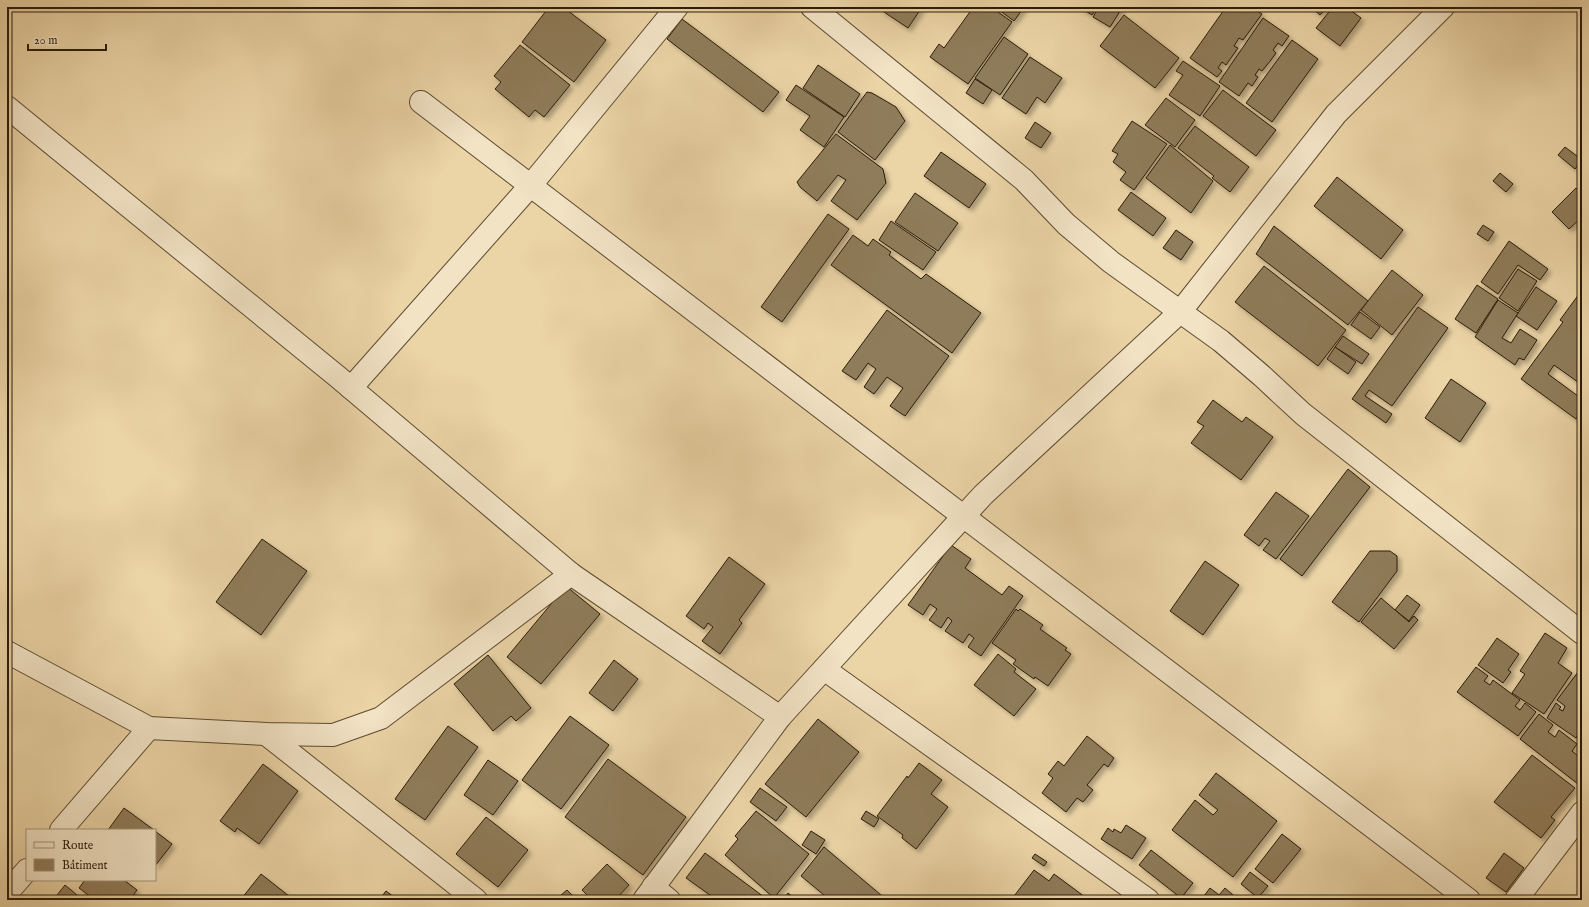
<svg xmlns="http://www.w3.org/2000/svg" width="1589" height="907" font-family="'IM FELL English',serif">
<style>
.building{fill:#8f7c5a;stroke:#2c1c08;filter:url(#shadow)}
.lines{fill:none;stroke-linecap:round;stroke-linejoin:round}
.street-casing{stroke:#5c4a30;stroke-width:24}
.street{stroke:#f2e3c5;stroke-width:22}
</style>
<defs>
<filter id="shadow"><feDropShadow dx="3.5" dy="3.5" stdDeviation="2" flood-color="#0004"/></filter>
</defs>
<rect width="100%" height="100%" fill="#ebd4a6"/>
<filter id="stains"><feTurbulence type="fractalNoise" baseFrequency=".005" numOctaves="4"/><feColorMatrix values="0 0 0 0 .2 0 0 0 0 .09 0 0 0 0 .02 0 0 0 .5 -.17"/></filter>
<radialGradient id="worn" r=".72"><stop offset=".6" stop-color="#630" stop-opacity="0"/><stop offset="1" stop-color="#630" stop-opacity=".3"/></radialGradient>
<g class="building">
<path d="M 549,7 L 563,7 L 606,40 L 574,82 L 522,42 Z"/>
<path d="M 884,7 L 922,7 L 908,28 L 881,10 Z"/>
<path d="M 968,7 L 991,7 L 1012,22 L 968,84 L 930,57 L 939,44 L 944,48 L 972,9 Z"/>
<path d="M 995,7 L 1024,7 L 1014,21 Z"/>
<path d="M 1079,7 L 1097,7 L 1092,15 Z"/>
<path d="M 1099,7 L 1121,7 L 1122,8 L 1110,27 L 1093,17 Z"/>
<path d="M 1226,7 L 1251,7 L 1262,14 L 1243,40 L 1239,38 L 1234,46 L 1238,48 L 1226,65 L 1222,62 L 1218,68 L 1222,71 L 1217,77 L 1190,58 Z"/>
<path d="M 1311,7 L 1327,7 L 1320,15 Z"/>
<path d="M 1333,7 L 1346,7 L 1361,18 L 1340,46 L 1316,28 Z"/>
<path d="M 1124,15 L 1179,58 L 1155,88 L 1100,46 Z"/>
<path d="M 1263,18 L 1289,36 L 1282,46 L 1278,43 L 1273,50 L 1276,53 L 1271,60 L 1262,71 L 1259,69 L 1255,75 L 1258,77 L 1252,86 L 1248,83 L 1239,96 L 1219,82 Z"/>
<path d="M 682,19 L 779,92 L 763,112 L 667,39 Z"/>
<path d="M 1004,37 L 1028,54 L 1000,95 L 975,78 Z"/>
<path d="M 1292,40 L 1318,59 L 1272,122 L 1246,103 Z"/>
<path d="M 520,45 L 570,85 L 544,117 L 535,110 L 529,117 L 495,89 L 501,82 L 494,76 Z"/>
<path d="M 1030,57 L 1062,78 L 1045,103 L 1037,97 L 1026,114 L 1002,98 Z"/>
<path d="M 1183,61 L 1220,86 L 1200,116 L 1169,95 L 1183,75 L 1176,71 Z"/>
<path d="M 818,65 L 860,94 L 845,117 L 803,88 Z"/>
<path d="M 975,79 L 992,90 L 983,104 L 966,93 Z"/>
<path d="M 796,85 L 844,117 L 824,147 L 800,130 L 810,116 L 786,100 Z"/>
<path d="M 1223,90 L 1276,130 L 1256,156 L 1203,116 Z"/>
<path d="M 867,92 L 872,93 L 896,107 L 905,121 L 875,160 L 838,132 Z"/>
<path d="M 1166,98 L 1195,120 L 1175,147 L 1145,125 Z"/>
<path d="M 1132,121 L 1167,144 L 1134,190 L 1120,180 L 1126,172 L 1113,162 L 1118,154 L 1112,151 Z"/>
<path d="M 1035,122 L 1051,133 L 1041,148 L 1025,138 Z"/>
<path d="M 1195,126 L 1249,167 L 1230,192 L 1212,178 L 1214,176 L 1178,148 Z"/>
<path d="M 836,134 L 883,169 L 886,183 L 857,220 L 831,201 L 846,180 L 838,175 L 817,201 L 800,187 L 797,182 Z"/>
<path d="M 1170,145 L 1213,181 L 1191,213 L 1146,178 Z"/>
<path d="M 1565,147 L 1582,160 L 1575,169 L 1558,155 Z"/>
<path d="M 941,152 L 986,184 L 969,208 L 924,176 Z"/>
<path d="M 1500,173 L 1513,184 L 1506,192 L 1493,181 Z"/>
<path d="M 1337,177 L 1403,230 L 1381,259 L 1314,206 Z"/>
<path d="M 1576,188 L 1582,194 L 1582,217 L 1569,229 L 1552,212 Z"/>
<path d="M 1131,192 L 1166,218 L 1153,236 L 1118,210 Z"/>
<path d="M 915,193 L 958,223 L 938,251 L 895,222 Z"/>
<path d="M 828,214 L 849,229 L 782,322 L 761,307 Z"/>
<path d="M 891,221 L 936,252 L 923,270 L 879,240 Z"/>
<path d="M 1483,225 L 1494,232 L 1488,241 L 1477,234 Z"/>
<path d="M 1274,226 L 1368,301 L 1348,325 L 1256,254 Z"/>
<path d="M 1176,230 L 1193,242 L 1181,260 L 1163,248 Z"/>
<path d="M 853,235 L 868,246 L 873,239 L 891,252 L 889,255 L 921,279 L 926,274 L 981,313 L 952,353 L 831,265 Z"/>
<path d="M 1509,241 L 1548,269 L 1540,280 L 1518,265 L 1498,294 L 1481,282 Z"/>
<path d="M 1264,266 L 1346,330 L 1318,366 L 1235,302 Z"/>
<path d="M 1518,269 L 1537,281 L 1518,311 L 1499,298 Z"/>
<path d="M 1392,270 L 1423,295 L 1392,335 L 1361,310 Z"/>
<path d="M 1477,285 L 1498,299 L 1476,333 L 1455,319 Z"/>
<path d="M 1536,287 L 1557,301 L 1537,330 L 1516,316 Z"/>
<path d="M 1582,290 L 1582,385 L 1554,365 L 1548,374 L 1582,399 L 1582,410 L 1576,419 L 1521,379 L 1563,322 L 1560,320 Z"/>
<path d="M 1498,300 L 1518,313 L 1502,338 L 1511,343 L 1520,329 L 1537,340 L 1524,360 L 1519,358 L 1515,365 L 1475,337 Z"/>
<path d="M 1418,307 L 1448,328 L 1392,406 L 1369,390 L 1365,396 L 1392,414 L 1386,423 L 1352,399 Z"/>
<path d="M 887,310 L 949,356 L 905,416 L 890,406 L 903,388 L 887,377 L 874,394 L 864,387 L 876,369 L 868,363 L 856,380 L 842,371 Z"/>
<path d="M 1360,312 L 1380,327 L 1371,339 L 1351,325 Z"/>
<path d="M 1343,336 L 1369,354 L 1362,364 L 1335,347 Z"/>
<path d="M 1335,347 L 1356,362 L 1348,374 L 1327,359 Z"/>
<path d="M 1451,379 L 1486,403 L 1460,442 L 1425,418 Z"/>
<path d="M 1213,400 L 1242,422 L 1246,417 L 1273,437 L 1241,480 L 1191,443 L 1204,426 L 1197,422 Z"/>
<path d="M 1348,469 L 1370,487 L 1302,576 L 1280,559 Z"/>
<path d="M 1276,492 L 1309,516 L 1276,559 L 1263,550 L 1270,541 L 1265,538 L 1259,546 L 1244,535 Z"/>
<path d="M 262,539 L 307,571 L 261,635 L 216,602 Z"/>
<path d="M 951,545 L 971,559 L 965,568 L 1002,595 L 1009,586 L 1023,596 L 981,656 L 968,647 L 974,638 L 969,634 L 963,643 L 945,631 L 952,621 L 948,617 L 941,628 L 929,620 L 937,609 L 930,604 L 923,615 L 908,605 Z"/>
<path d="M 1370,551 L 1390,551 L 1397,556 L 1397,571 L 1359,622 L 1332,602 Z"/>
<path d="M 729,557 L 765,584 L 739,620 L 742,623 L 720,654 L 702,641 L 713,627 L 708,623 L 704,629 L 686,616 Z"/>
<path d="M 1205,561 L 1239,585 L 1203,635 L 1170,611 Z"/>
<path d="M 566,586 L 600,614 L 541,684 L 507,657 Z"/>
<path d="M 1407,595 L 1420,605 L 1409,621 L 1395,610 Z"/>
<path d="M 1381,598 L 1409,622 L 1414,616 L 1418,620 L 1394,649 L 1361,622 Z"/>
<path d="M 1016,609 L 1018,611 L 1020,609 L 1043,625 L 1040,629 L 1067,648 L 1065,650 L 1071,654 L 1048,686 L 1035,677 L 1034,679 L 1013,664 L 1016,660 L 992,643 Z"/>
<path d="M 1545,633 L 1567,648 L 1558,663 L 1572,673 L 1544,714 L 1512,693 L 1525,674 L 1520,671 Z"/>
<path d="M 1497,638 L 1519,654 L 1508,670 L 1511,672 L 1503,683 L 1478,665 Z"/>
<path d="M 998,654 L 1016,669 L 1014,672 L 1036,689 L 1014,716 L 974,685 Z"/>
<path d="M 488,655 L 531,708 L 516,721 L 511,716 L 493,731 L 454,684 Z"/>
<path d="M 614,660 L 638,679 L 613,711 L 589,693 Z"/>
<path d="M 1476,667 L 1488,676 L 1484,681 L 1490,685 L 1493,680 L 1520,700 L 1515,706 L 1520,710 L 1525,703 L 1536,712 L 1518,736 L 1457,692 Z"/>
<path d="M 1578,672 L 1582,674 L 1582,732 L 1580,731 L 1576,738 L 1547,718 L 1556,703 L 1561,707 L 1559,709 L 1563,711 L 1565,706 L 1557,700 Z"/>
<path d="M 1539,714 L 1553,725 L 1548,732 L 1555,737 L 1559,730 L 1577,744 L 1572,751 L 1578,756 L 1582,751 L 1582,780 L 1578,784 L 1520,739 Z"/>
<path d="M 570,716 L 609,745 L 561,809 L 522,780 Z"/>
<path d="M 818,719 L 859,752 L 806,817 L 765,784 Z"/>
<path d="M 448,726 L 478,747 L 425,820 L 395,799 Z"/>
<path d="M 1087,736 L 1114,758 L 1108,767 L 1104,764 L 1087,785 L 1093,790 L 1083,802 L 1077,798 L 1066,812 L 1042,793 L 1053,778 L 1048,774 L 1058,761 L 1064,766 Z"/>
<path d="M 1532,755 L 1575,788 L 1551,817 L 1555,820 L 1541,838 L 1494,802 Z"/>
<path d="M 608,759 L 686,817 L 643,875 L 565,817 Z"/>
<path d="M 488,760 L 518,781 L 493,815 L 464,795 Z"/>
<path d="M 919,763 L 942,780 L 931,794 L 948,807 L 916,849 L 902,838 L 903,835 L 877,816 L 907,776 L 908,778 Z"/>
<path d="M 263,764 L 298,791 L 259,844 L 237,828 L 235,832 L 220,821 Z"/>
<path d="M 1216,773 L 1277,821 L 1233,877 L 1172,830 L 1195,800 L 1213,815 L 1218,810 L 1199,795 Z"/>
<path d="M 760,788 L 787,807 L 776,821 L 750,802 Z"/>
<path d="M 124,808 L 154,830 L 108,830 Z"/>
<path d="M 756,811 L 809,854 L 774,898 L 725,855 L 738,839 L 735,836 Z"/>
<path d="M 866,811 L 879,819 L 874,827 L 861,819 Z"/>
<path d="M 486,817 L 528,850 L 498,887 L 456,854 Z"/>
<path d="M 1126,825 L 1146,838 L 1132,859 L 1101,839 L 1108,828 L 1113,832 L 1114,829 L 1121,833 Z"/>
<path d="M 155,831 L 172,844 L 155,866 Z"/>
<path d="M 811,831 L 825,840 L 816,854 L 802,845 Z"/>
<path d="M 1282,834 L 1301,849 L 1273,883 L 1255,869 Z"/>
<path d="M 824,847 L 881,895 L 877,900 L 830,900 L 801,876 Z"/>
<path d="M 1151,850 L 1193,883 L 1181,898 L 1139,865 Z"/>
<path d="M 705,853 L 768,900 L 717,900 L 686,878 Z"/>
<path d="M 1504,853 L 1524,868 L 1506,892 L 1486,878 Z"/>
<path d="M 1035,854 L 1047,862 L 1044,866 L 1032,858 Z"/>
<path d="M 607,864 L 629,885 L 615,900 L 592,900 L 582,890 Z"/>
<path d="M 1034,870 L 1049,881 L 1054,874 L 1089,900 L 1011,900 Z"/>
<path d="M 1250,872 L 1268,886 L 1258,898 L 1241,884 Z"/>
<path d="M 261,874 L 294,900 L 245,900 L 242,898 Z"/>
<path d="M 85,880 L 124,880 L 137,890 L 130,900 L 95,900 L 79,888 Z"/>
<path d="M 65,885 L 83,900 L 53,900 Z"/>
<path d="M 1210,888 L 1219,895 L 1225,888 L 1233,895 L 1230,899 L 1231,900 L 1201,900 Z"/>
<path d="M 567,890 L 577,900 L 555,900 Z"/>
<path d="M 386,891 L 398,900 L 379,900 Z"/>
<path d="M 788,893 L 797,900 L 783,900 Z"/>
</g>
<g class="lines">
<g class="street-casing">
<g id="street">
<path d="M 812,7 L 1024,180 L 1066,224 L 1111,262 L 1221,341 L 1262,376 L 1303,414 L 1582,633"/>
<path d="M 421,102 L 963,516 L 1469,900"/>
<path d="M 7,107 L 338,377 L 571,574 L 780,717"/>
<path d="M 351,388 L 531,185 L 677,7"/>
<path d="M 7,652 L 149,728 L 266,734 L 333,735 L 381,718 L 571,574"/>
<path d="M 824,669 L 1148,900"/>
<path d="M 266,734 L 476,900"/>
<path d="M 61,830 L 149,728"/>
<path d="M 653,887 L 669,900"/>
<path d="M 7,893 L 27,870"/>
<path d="M 644,900 L 780,717 L 983,495 L 1180,312 L 1336,114 L 1443,7"/>
<path d="M 1516,900 L 1582,813"/>
</g>
</g>
<use href="#street" class="street"/>
</g>
<rect width="1589" height="907" fill="none" stroke="#ebd4a6" stroke-width="24"/>
<rect x="8" y="8" width="1573" height="891" fill="none" stroke="#2c1c08" stroke-width="2"/>
<rect x="12" y="12" width="1565" height="883" fill="none" stroke="#2c1c08"/>
<rect x="26" y="829" width="130" height="52" fill="#f2e3c5" stroke="#a39379"/>
<rect x="34" y="842" width="20" height="6" fill="#f2e3c5" stroke="#a39379"/>
<text x="62" y="849" font-size="12" fill="#2c1c08">Route</text>
<rect x="34" y="859" width="20" height="12" fill="#8f7c5a" stroke="#a39379"/>
<text x="62" y="869" font-size="12" fill="#2c1c08">Bâtiment</text>
<path d="M28 44v6h78v-6" fill="none" stroke="#2c1c08" stroke-width="2"/>
<text x="34" y="44" font-size="12" fill="#2c1c08" stroke="#f2e3c5" stroke-width="3" paint-order="stroke">20 m</text>
<rect width="100%" height="100%" filter="url(#stains)"/>
<rect width="100%" height="100%" fill="url(#worn)"/>
</svg>
